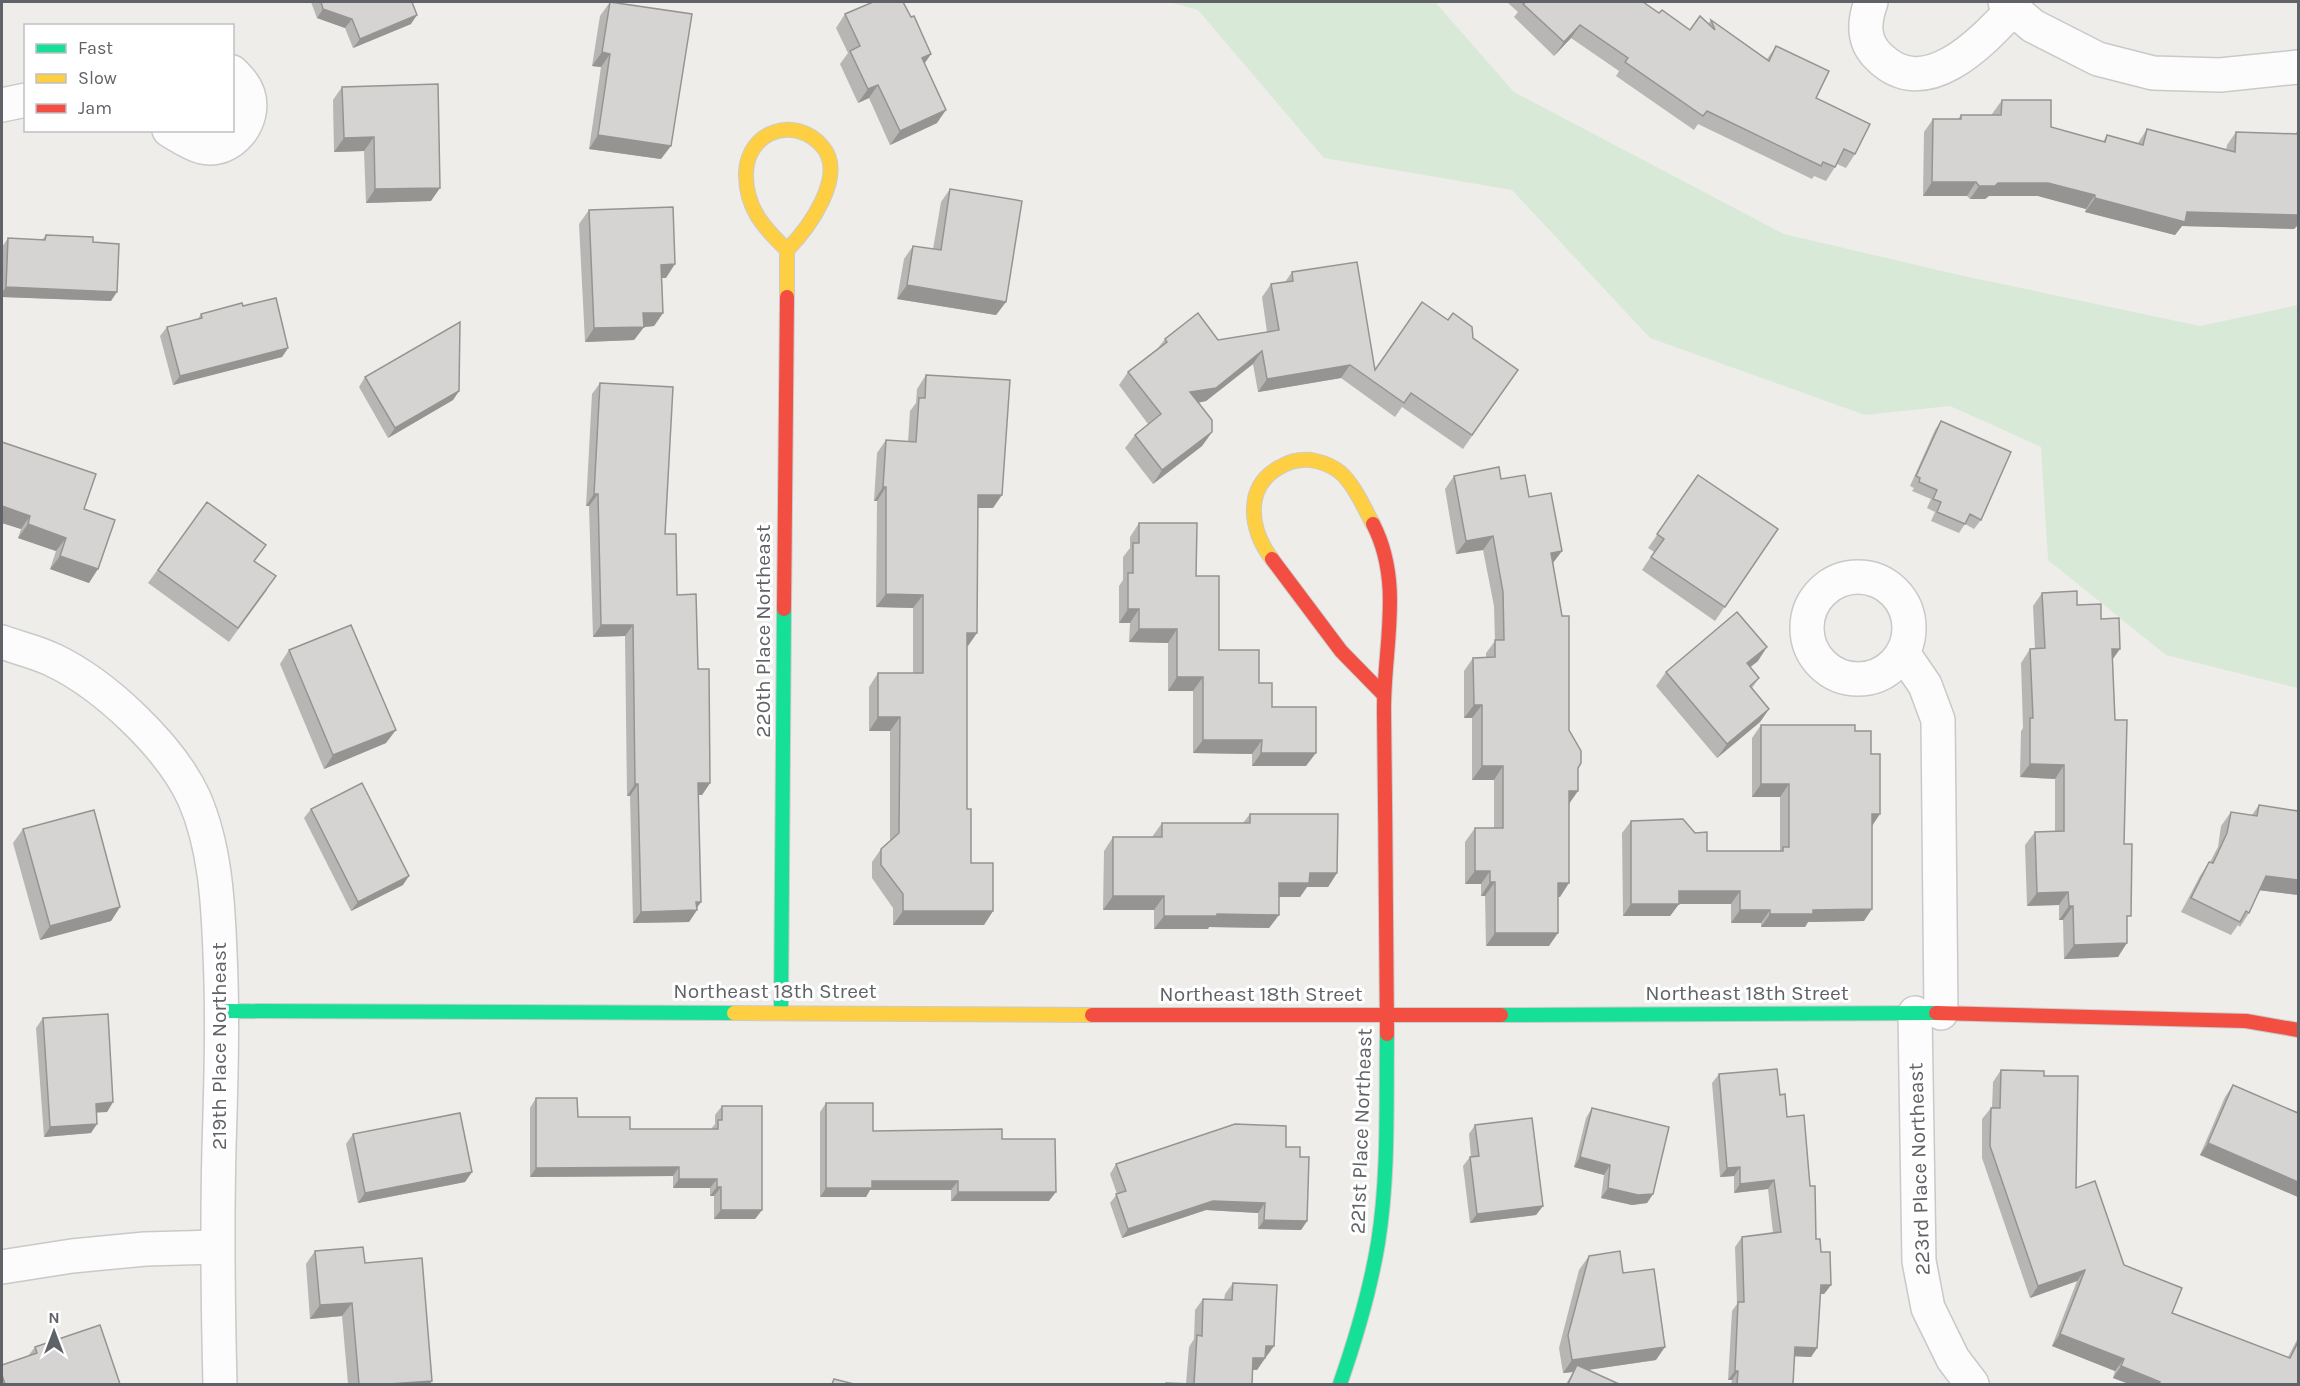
<svg xmlns="http://www.w3.org/2000/svg" width="2300" height="1386" font-family="Karla,sans-serif">
<style>
.green{fill:#d8e9d7}
.lines{fill:none;stroke-linecap:round;stroke-linejoin:round}
.street-casing{stroke:#c9c9c9;stroke-width:36}
.fast-casing{stroke:#cbcbcb;stroke-width:16}
.slow-casing{stroke:#cbcbcb;stroke-width:16}
.jam-casing{stroke:#cbcbcb;stroke-width:16}
.street{stroke:#fcfcfc;stroke-width:33}
.fast{stroke:#16e098;stroke-width:14}
.slow{stroke:#ffcf43;stroke-width:14}
.jam{stroke:#f24e42;stroke-width:14}
.wall{fill:#b7b6b5}
.shaded-wall{fill:#959493}
.building{fill:#d5d4d2;stroke:#959493;stroke-width:1.5}
.labels{text-anchor:middle;stroke-width:6;stroke-linejoin:round;paint-order:stroke}
.street-label{font-size:21px;fill:#5f6267;stroke:#fff}
</style>
<rect width="100%" height="100%" fill="#eeedea"/>
<path class="green" d="M 1169,2 L 1435,2 L 1514,92 L 1784,234 L 1959,275 L 2200,326 L 2298,305 L 2298,688 L 2166,655 L 2048,560 L 2041,447 L 1950,406 L 1865,415 L 1650,338 L 1512,190 L 1324,158 L 1198,10 Z"/>
<g class="lines">
<g class="street-casing">
<g id="street">
<path d="M 1871,2 C 1864,21 1862,41 1879,57 C 1925,103 1981,43 2013,9"/>
<path d="M 2005,2 L 2033,26 L 2098,59 L 2153,73 L 2220,75 L 2298,67"/>
<path d="M 2,105 L 26,100"/>
<path d="M 169,130 C 179,136 191,144 202,147 C 231,154 257,121 248,94 C 245,85 239,79 232,72"/>
<circle cx="1858" cy="628" r="51"/>
<path d="M 2,642 C 18,648 37,652 53,660 C 104,684 170,746 194,798 C 215,846 218,901 220,953 C 223,1018 221,1083 219,1148 C 217,1227 218,1306 220,1384"/>
<path d="M 1903,653 L 1925,685 L 1938,720 L 1941,1013"/>
<path d="M 1915,1013 L 1919,1261 L 1928,1308 L 1953,1359 L 1972,1384"/>
<path d="M 2,1267 L 72,1256 L 145,1249 L 217,1247"/>
</g>
</g>
<g class="fast-casing">
<g id="fast">
<path d="M 223,1011 L 734,1013"/>
<path d="M 781,1012 L 784,609"/>
<path d="M 1501,1015 L 1936,1013"/>
<path d="M 1340,1384 C 1356,1338 1370,1291 1378,1243 C 1389,1174 1386,1103 1387,1034"/>
</g>
</g>
<g class="slow-casing">
<g id="slow">
<path d="M 787,297 L 787,250 C 808,229 848,175 822,146 C 795,115 748,131 746,172 C 745,207 763,227 787,250"/>
<path d="M 1272,559 C 1250,530 1243,487 1280,467 C 1290,461 1300,459 1311,460 C 1322,462 1333,466 1341,473 C 1355,486 1364,508 1373,524"/>
<path d="M 734,1013 L 1092,1015"/>
</g>
</g>
<g class="jam-casing">
<g id="jam">
<path d="M 1373,524 C 1404,584 1383,649 1384,713 C 1385,820 1387,927 1387,1034"/>
<path d="M 1272,559 L 1341,651 L 1384,695"/>
<path d="M 784,609 L 787,297"/>
<path d="M 1936,1013 L 2246,1021 L 2298,1030"/>
<path d="M 1092,1015 L 1501,1015"/>
</g>
</g>
<use href="#street" class="street"/>
<use href="#fast" class="fast"/>
<use href="#slow" class="slow"/>
<use href="#jam" class="jam"/>
</g>
<g class="wall">
<path d="M 311,2 L 412,2 L 411,24 L 353,48 L 345,28 L 317,18 Z"/>
<path d="M 610,2 L 661,159 L 589,149 L 601,67 L 592,66 L 600,16 Z"/>
<path d="M 1507,2 L 1643,2 L 1659,13 L 1690,30 L 1708,24 L 1711,20 L 1767,59 L 1776,46 L 1816,98 L 1855,154 L 1846,168 L 1837,164 L 1826,181 L 1814,176 L 1812,179 L 1698,124 L 1694,130 L 1616,76 L 1619,71 L 1571,38 L 1554,56 L 1514,17 L 1518,12 Z"/>
<path d="M 845,14 L 911,17 L 931,54 L 924,64 L 937,123 L 890,145 L 869,98 L 858,103 L 840,64 L 848,53 L 836,28 Z"/>
<path d="M 342,87 L 431,201 L 366,203 L 364,151 L 334,152 L 333,100 Z"/>
<path d="M 2002,100 L 2051,127 L 2103,142 L 2107,135 L 2138,143 L 2147,129 L 2226,150 L 2227,145 L 2236,132 L 2295,134 L 2298,130 L 2298,225 L 2294,229 L 2182,226 L 2175,235 L 2085,212 L 2086,209 L 2038,196 L 1989,196 L 1985,199 L 1970,199 L 1967,196 L 1923,196 L 1924,132 L 1933,119 L 1958,119 L 1961,115 L 1992,115 L 1992,114 Z"/>
<path d="M 950,189 L 1006,302 L 996,315 L 897,299 L 904,259 L 913,246 L 933,249 L 941,202 Z"/>
<path d="M 589,210 L 666,278 L 662,278 L 663,313 L 654,326 L 644,327 L 634,340 L 585,342 L 579,224 Z"/>
<path d="M 46,235 L 93,242 L 111,301 L 2,297 L 2,247 L 8,238 L 42,240 Z"/>
<path d="M 1292,272 L 1375,370 L 1473,338 L 1518,370 L 1463,449 L 1402,407 L 1395,417 L 1341,378 L 1258,392 L 1253,364 L 1206,401 L 1198,403 L 1212,432 L 1202,446 L 1153,484 L 1125,448 L 1135,435 L 1148,424 L 1119,385 L 1128,372 L 1158,348 L 1165,339 L 1218,340 L 1267,332 L 1262,297 L 1271,284 L 1285,282 Z"/>
<path d="M 243,306 L 288,348 L 282,357 L 173,385 L 160,336 L 167,327 L 198,319 L 201,314 Z"/>
<path d="M 926,375 L 993,508 L 978,508 L 967,646 L 967,809 L 971,863 L 993,911 L 984,925 L 893,925 L 893,908 L 872,878 L 872,862 L 881,849 L 890,841 L 890,731 L 869,731 L 869,687 L 878,673 L 913,673 L 913,608 L 876,607 L 877,501 L 874,501 L 877,453 L 886,440 L 908,442 L 910,411 L 916,403 L 917,389 Z"/>
<path d="M 365,377 L 459,391 L 453,400 L 388,438 L 359,387 Z"/>
<path d="M 600,383 L 665,534 L 677,595 L 698,669 L 710,783 L 702,795 L 698,795 L 701,902 L 697,908 L 697,910 L 689,922 L 633,923 L 630,796 L 627,796 L 625,636 L 593,637 L 589,506 L 586,506 L 592,394 Z"/>
<path d="M 1941,421 L 1981,520 L 1974,529 L 1965,524 L 1959,533 L 1931,521 L 1935,512 L 1927,508 L 1931,499 L 1912,491 L 1914,488 L 1910,486 L 1935,430 Z"/>
<path d="M 2,442 L 84,509 L 89,583 L 50,569 L 56,551 L 18,538 L 21,529 L 2,523 Z"/>
<path d="M 1698,475 L 1778,529 L 1715,621 L 1642,570 L 1654,552 L 1648,548 Z"/>
<path d="M 1454,476 L 1501,479 L 1529,497 L 1562,551 L 1553,563 L 1569,730 L 1578,768 L 1569,804 L 1560,897 L 1558,897 L 1549,946 L 1486,946 L 1485,896 L 1481,896 L 1481,884 L 1465,884 L 1465,842 L 1475,828 L 1494,828 L 1494,780 L 1472,780 L 1472,718 L 1464,718 L 1464,671 L 1473,658 L 1486,657 L 1486,653 L 1495,641 L 1494,606 L 1483,550 L 1456,554 L 1445,489 Z"/>
<path d="M 207,502 L 254,561 L 267,590 L 229,642 L 148,583 Z"/>
<path d="M 1139,523 L 1196,576 L 1219,650 L 1259,683 L 1306,766 L 1252,766 L 1252,754 L 1193,753 L 1193,691 L 1168,691 L 1168,643 L 1129,642 L 1130,623 L 1119,623 L 1119,586 L 1123,580 L 1123,557 L 1130,548 L 1130,537 Z"/>
<path d="M 2042,593 L 2077,605 L 2101,619 L 2112,660 L 2115,720 L 2124,844 L 2127,923 L 2118,957 L 2064,959 L 2063,920 L 2059,920 L 2059,905 L 2027,906 L 2025,845 L 2035,832 L 2055,831 L 2055,779 L 2020,777 L 2021,731 L 2023,728 L 2021,663 L 2030,649 L 2035,649 L 2033,606 Z"/>
<path d="M 289,650 L 386,743 L 324,769 L 280,664 Z"/>
<path d="M 1758,661 L 1750,667 L 1759,678 L 1752,688 L 1769,709 L 1760,722 L 1717,758 L 1656,686 L 1666,672 Z"/>
<path d="M 1761,725 L 1855,731 L 1872,825 L 1864,921 L 1808,922 L 1805,927 L 1761,927 L 1761,923 L 1731,923 L 1731,904 L 1679,904 L 1670,916 L 1623,916 L 1622,833 L 1631,821 L 1707,851 L 1780,851 L 1780,797 L 1752,797 L 1752,738 Z"/>
<path d="M 2259,805 L 2298,895 L 2260,890 L 2249,913 L 2240,927 L 2238,925 L 2231,935 L 2181,912 L 2200,876 L 2209,862 L 2210,862 L 2218,847 L 2221,826 L 2231,812 L 2252,815 Z"/>
<path d="M 311,809 L 403,885 L 351,911 L 304,818 Z"/>
<path d="M 1250,814 L 1337,873 L 1328,887 L 1307,887 L 1300,897 L 1279,897 L 1279,915 L 1269,928 L 1209,927 L 1208,929 L 1154,929 L 1154,910 L 1103,910 L 1104,851 L 1113,837 L 1152,837 L 1162,823 L 1243,823 Z"/>
<path d="M 23,829 L 120,907 L 111,921 L 40,940 L 13,843 Z"/>
<path d="M 43,1018 L 113,1102 L 107,1112 L 97,1112 L 91,1133 L 44,1137 L 36,1028 Z"/>
<path d="M 2001,1070 L 2044,1076 L 2076,1188 L 2124,1265 L 2172,1313 L 2288,1357 L 2298,1338 L 2298,1384 L 2129,1384 L 2113,1378 L 2115,1371 L 2052,1346 L 2077,1281 L 2030,1298 L 1982,1158 L 1982,1119 L 1991,1108 L 1992,1108 L 1993,1082 Z"/>
<path d="M 1719,1074 L 1780,1095 L 1810,1186 L 1816,1239 L 1831,1285 L 1824,1294 L 1820,1294 L 1817,1348 L 1811,1357 L 1794,1356 L 1793,1384 L 1731,1384 L 1732,1380 L 1728,1380 L 1732,1311 L 1737,1304 L 1735,1247 L 1742,1237 L 1773,1233 L 1768,1189 L 1734,1193 L 1734,1176 L 1720,1177 L 1712,1083 Z"/>
<path d="M 2233,1085 L 2298,1113 L 2298,1197 L 2200,1155 L 2225,1097 Z"/>
<path d="M 536,1098 L 578,1117 L 630,1129 L 711,1129 L 715,1124 L 715,1115 L 722,1106 L 762,1210 L 755,1219 L 714,1219 L 714,1196 L 710,1196 L 710,1188 L 673,1188 L 673,1176 L 530,1177 L 530,1108 Z"/>
<path d="M 826,1103 L 873,1131 L 1002,1139 L 1049,1201 L 951,1201 L 951,1190 L 870,1190 L 866,1197 L 820,1197 L 820,1112 Z"/>
<path d="M 1592,1108 L 1653,1194 L 1647,1203 L 1632,1205 L 1601,1198 L 1604,1175 L 1574,1167 L 1586,1118 Z"/>
<path d="M 1475,1125 L 1543,1206 L 1536,1215 L 1470,1223 L 1463,1166 L 1470,1157 L 1471,1157 L 1469,1134 Z"/>
<path d="M 353,1134 L 472,1172 L 465,1182 L 358,1203 L 346,1144 Z"/>
<path d="M 1286,1147 L 1300,1157 L 1307,1221 L 1301,1230 L 1258,1229 L 1258,1213 L 1206,1210 L 1122,1238 L 1110,1203 L 1117,1194 L 1110,1174 L 1116,1164 Z"/>
<path d="M 315,1251 L 430,1384 L 348,1384 L 342,1316 L 310,1319 L 306,1264 Z"/>
<path d="M 1589,1256 L 1623,1273 L 1656,1360 L 1587,1370 L 1619,1384 L 1566,1384 L 1573,1372 L 1563,1373 L 1559,1348 L 1579,1270 Z"/>
<path d="M 1233,1283 L 1274,1346 L 1257,1370 L 1253,1370 L 1252,1384 L 1165,1384 L 1166,1383 L 1186,1384 L 1189,1347 L 1194,1339 L 1195,1310 L 1203,1299 L 1224,1300 L 1225,1294 Z"/>
<path d="M 35,1347 L 120,1384 L 2,1384 L 2,1365 L 28,1356 Z"/>
</g>
<g class="shaded-wall">
<path d="M 323,9 L 352,19 L 345,28 L 317,18 Z"/>
<path d="M 417,15 L 411,24 L 353,48 L 360,39 Z"/>
<path d="M 1580,25 L 1571,38 L 1554,56 L 1564,42 Z"/>
<path d="M 602,52 L 610,54 L 601,67 L 592,66 Z"/>
<path d="M 931,54 L 922,67 L 922,58 Z"/>
<path d="M 878,85 L 869,98 L 858,103 L 868,89 Z"/>
<path d="M 946,110 L 937,123 L 890,145 L 900,131 Z"/>
<path d="M 598,135 L 671,146 L 661,159 L 589,149 Z"/>
<path d="M 374,137 L 364,151 L 334,152 L 344,138 Z"/>
<path d="M 1932,182 L 1976,182 L 1967,196 L 1923,196 Z"/>
<path d="M 1998,183 L 2048,183 L 2095,195 L 2086,209 L 2038,196 L 1989,196 L 1985,199 L 1970,199 L 1979,186 Z"/>
<path d="M 440,188 L 431,201 L 366,203 L 375,189 Z"/>
<path d="M 2095,198 L 2187,212 L 2298,215 L 2298,225 L 2294,229 L 2182,226 L 2175,235 L 2085,212 Z"/>
<path d="M 675,264 L 666,278 L 652,278 L 661,265 Z"/>
<path d="M 907,285 L 1006,302 L 996,315 L 897,299 Z"/>
<path d="M 6,287 L 117,292 L 111,301 L 2,297 L 2,293 Z"/>
<path d="M 643,313 L 663,313 L 654,326 L 644,327 L 634,340 L 585,342 L 594,328 Z"/>
<path d="M 288,348 L 282,357 L 173,385 L 180,376 Z"/>
<path d="M 1262,351 L 1253,364 L 1206,401 L 1181,406 L 1190,392 Z"/>
<path d="M 1350,365 L 1341,378 L 1258,392 L 1267,379 Z"/>
<path d="M 459,391 L 453,400 L 388,438 L 395,428 Z"/>
<path d="M 1212,432 L 1202,446 L 1153,484 L 1162,470 Z"/>
<path d="M 883,487 L 886,487 L 877,501 L 874,501 Z"/>
<path d="M 594,494 L 598,494 L 589,506 L 586,506 Z"/>
<path d="M 978,495 L 1002,495 L 993,508 L 969,508 Z"/>
<path d="M 2,506 L 30,516 L 21,529 L 2,523 Z"/>
<path d="M 28,524 L 66,538 L 56,551 L 18,538 Z"/>
<path d="M 1493,536 L 1483,550 L 1456,554 L 1466,541 Z"/>
<path d="M 1562,551 L 1552,564 L 1551,553 Z"/>
<path d="M 60,556 L 98,569 L 89,583 L 50,569 Z"/>
<path d="M 886,594 L 923,595 L 913,608 L 876,607 Z"/>
<path d="M 1128,609 L 1139,609 L 1130,623 L 1119,623 Z"/>
<path d="M 601,625 L 633,625 L 625,636 L 593,637 Z"/>
<path d="M 1139,629 L 1177,629 L 1168,643 L 1129,642 Z"/>
<path d="M 967,633 L 977,633 L 968,646 L 958,646 Z"/>
<path d="M 1767,647 L 1758,661 L 1738,677 L 1747,663 Z"/>
<path d="M 2112,649 L 2120,649 L 2110,663 Z"/>
<path d="M 1177,677 L 1203,677 L 1193,691 L 1168,691 Z"/>
<path d="M 1474,705 L 1482,705 L 1472,718 L 1464,718 Z"/>
<path d="M 1769,709 L 1760,722 L 1717,758 L 1727,744 Z"/>
<path d="M 878,717 L 900,717 L 890,731 L 869,731 Z"/>
<path d="M 396,730 L 386,743 L 324,769 L 333,755 Z"/>
<path d="M 1203,740 L 1262,740 L 1252,754 L 1193,753 Z"/>
<path d="M 1261,753 L 1316,753 L 1306,766 L 1252,766 Z"/>
<path d="M 2030,764 L 2064,765 L 2055,779 L 2020,777 Z"/>
<path d="M 1482,766 L 1503,766 L 1494,780 L 1472,780 Z"/>
<path d="M 698,783 L 710,783 L 702,795 L 690,795 Z"/>
<path d="M 635,784 L 638,784 L 630,796 L 627,796 Z"/>
<path d="M 1761,784 L 1789,784 L 1780,797 L 1752,797 Z"/>
<path d="M 1569,791 L 1578,791 L 1569,804 Z"/>
<path d="M 1872,814 L 1880,814 L 1872,826 Z"/>
<path d="M 1475,871 L 1490,871 L 1481,884 L 1465,884 Z"/>
<path d="M 1310,873 L 1337,873 L 1328,887 L 1307,887 L 1300,897 L 1269,897 L 1279,883 Z"/>
<path d="M 409,876 L 403,885 L 351,911 L 358,902 Z"/>
<path d="M 2266,876 L 2298,880 L 2298,895 L 2257,890 Z"/>
<path d="M 1490,882 L 1495,882 L 1485,896 L 1481,896 Z"/>
<path d="M 1558,883 L 1569,883 L 1560,897 L 1548,897 Z"/>
<path d="M 1679,891 L 1740,891 L 1731,904 L 1679,904 L 1670,916 L 1623,916 L 1631,904 Z"/>
<path d="M 2068,892 L 2059,905 L 2027,906 L 2037,893 Z"/>
<path d="M 1113,896 L 1164,896 L 1154,910 L 1103,910 Z"/>
<path d="M 696,902 L 701,902 L 695,910 L 697,910 L 689,922 L 633,923 L 641,912 Z"/>
<path d="M 2069,906 L 2073,906 L 2063,920 L 2059,920 Z"/>
<path d="M 120,907 L 111,921 L 40,940 L 50,926 Z"/>
<path d="M 1872,909 L 1864,921 L 1808,922 L 1805,927 L 1761,927 L 1770,914 L 1813,910 Z"/>
<path d="M 1740,910 L 1770,910 L 1761,923 L 1731,923 Z"/>
<path d="M 903,911 L 993,911 L 984,925 L 893,925 Z"/>
<path d="M 1217,914 L 1279,915 L 1269,928 L 1209,927 L 1208,929 L 1154,929 L 1164,916 Z"/>
<path d="M 1495,933 L 1558,933 L 1549,946 L 1486,946 Z"/>
<path d="M 2127,943 L 2118,957 L 2064,959 L 2074,945 Z"/>
<path d="M 113,1102 L 107,1112 L 90,1113 L 96,1104 Z"/>
<path d="M 97,1124 L 91,1133 L 44,1137 L 50,1127 Z"/>
<path d="M 2208,1143 L 2298,1182 L 2298,1197 L 2200,1155 Z"/>
<path d="M 1580,1157 L 1610,1165 L 1604,1175 L 1574,1167 Z"/>
<path d="M 679,1167 L 673,1176 L 530,1177 L 536,1168 Z"/>
<path d="M 1740,1167 L 1734,1176 L 1720,1177 L 1727,1168 Z"/>
<path d="M 472,1172 L 465,1182 L 358,1203 L 365,1193 Z"/>
<path d="M 679,1179 L 717,1179 L 710,1188 L 673,1188 Z"/>
<path d="M 1774,1180 L 1768,1189 L 1734,1193 L 1740,1184 Z"/>
<path d="M 872,1181 L 958,1181 L 951,1190 L 870,1190 L 866,1197 L 820,1197 L 826,1188 Z"/>
<path d="M 717,1187 L 721,1187 L 714,1196 L 710,1196 Z"/>
<path d="M 1608,1188 L 1653,1194 L 1647,1203 L 1632,1205 L 1601,1198 Z"/>
<path d="M 958,1192 L 1056,1192 L 1049,1201 L 951,1201 Z"/>
<path d="M 1213,1201 L 1265,1203 L 1258,1213 L 1206,1210 L 1122,1238 L 1128,1229 Z"/>
<path d="M 1543,1206 L 1536,1215 L 1470,1223 L 1477,1214 Z"/>
<path d="M 721,1210 L 762,1210 L 755,1219 L 714,1219 Z"/>
<path d="M 1264,1220 L 1307,1221 L 1301,1230 L 1258,1229 Z"/>
<path d="M 2085,1270 L 2077,1281 L 2030,1298 L 2038,1286 Z"/>
<path d="M 1821,1285 L 1831,1285 L 1824,1294 L 1814,1294 Z"/>
<path d="M 352,1303 L 342,1316 L 310,1319 L 320,1305 Z"/>
<path d="M 2060,1334 L 2124,1359 L 2115,1371 L 2052,1346 Z"/>
<path d="M 1266,1346 L 1274,1346 L 1265,1358 Z"/>
<path d="M 1665,1347 L 1656,1360 L 1574,1372 L 1577,1365 L 1573,1372 L 1563,1373 L 1572,1360 Z"/>
<path d="M 1795,1347 L 1817,1348 L 1811,1357 L 1788,1356 Z"/>
<path d="M 1253,1358 L 1265,1358 L 1257,1370 L 1245,1369 Z"/>
<path d="M 2121,1366 L 2160,1382 L 2158,1384 L 2129,1384 L 2113,1378 Z"/>
<path d="M 1735,1371 L 1738,1371 L 1732,1380 L 1728,1380 Z"/>
<path d="M 432,1381 L 430,1384 L 389,1384 Z"/>
</g>
<g class="building">
<path d="M 321,2 L 412,2 L 417,15 L 360,39 L 352,19 L 323,9 Z"/>
<path d="M 610,2 L 692,14 L 671,146 L 598,135 L 610,54 L 602,52 Z"/>
<path d="M 873,2 L 903,2 L 911,17 L 914,16 L 931,54 L 922,58 L 946,110 L 900,131 L 878,85 L 868,89 L 850,51 L 860,46 L 845,14 Z"/>
<path d="M 1526,2 L 1643,2 L 1659,13 L 1662,10 L 1690,30 L 1700,16 L 1715,30 L 1711,20 L 1769,61 L 1776,46 L 1829,71 L 1816,98 L 1870,124 L 1855,154 L 1844,149 L 1835,167 L 1823,162 L 1821,166 L 1707,111 L 1703,116 L 1625,62 L 1628,58 L 1580,25 L 1564,42 L 1523,4 Z"/>
<path d="M 438,84 L 440,188 L 375,189 L 374,137 L 344,138 L 342,87 Z"/>
<path d="M 2002,100 L 2051,100 L 2051,127 L 2105,142 L 2107,135 L 2143,145 L 2147,129 L 2235,152 L 2236,132 L 2298,134 L 2298,215 L 2187,212 L 2185,222 L 2095,198 L 2095,195 L 2048,183 L 1998,183 L 1995,186 L 1979,186 L 1976,182 L 1932,182 L 1933,119 L 1961,119 L 1961,115 L 2001,115 Z"/>
<path d="M 950,189 L 1022,201 L 1006,302 L 907,285 L 913,246 L 941,250 Z"/>
<path d="M 673,207 L 675,264 L 661,265 L 663,313 L 643,313 L 644,327 L 594,328 L 589,210 Z"/>
<path d="M 46,235 L 93,237 L 93,242 L 119,244 L 117,292 L 6,287 L 8,238 L 45,240 Z"/>
<path d="M 1357,262 L 1375,370 L 1422,302 L 1448,320 L 1453,313 L 1472,327 L 1473,338 L 1518,370 L 1472,435 L 1411,393 L 1404,403 L 1350,365 L 1267,379 L 1262,351 L 1216,388 L 1190,392 L 1212,420 L 1212,432 L 1162,470 L 1135,435 L 1161,414 L 1128,372 L 1167,342 L 1165,339 L 1198,313 L 1218,340 L 1279,330 L 1271,284 L 1293,281 L 1292,272 Z"/>
<path d="M 276,298 L 288,348 L 180,376 L 167,327 L 202,318 L 201,314 L 242,303 L 243,306 Z"/>
<path d="M 460,322 L 459,391 L 395,428 L 365,377 Z"/>
<path d="M 926,375 L 1010,380 L 1002,495 L 978,495 L 977,633 L 967,633 L 967,809 L 971,809 L 971,863 L 993,863 L 993,911 L 903,911 L 903,894 L 881,865 L 881,849 L 899,833 L 900,717 L 878,717 L 878,673 L 923,673 L 923,595 L 886,594 L 886,487 L 883,487 L 886,440 L 916,442 L 919,398 L 925,398 Z"/>
<path d="M 600,383 L 673,387 L 665,534 L 676,534 L 677,595 L 696,594 L 698,669 L 709,669 L 710,783 L 698,783 L 701,902 L 696,902 L 697,910 L 641,912 L 638,784 L 635,784 L 633,625 L 601,625 L 598,494 L 594,494 Z"/>
<path d="M 1941,421 L 2011,452 L 1981,520 L 1970,514 L 1965,524 L 1937,512 L 1941,502 L 1933,499 L 1937,490 L 1919,482 L 1920,478 L 1916,476 Z"/>
<path d="M 2,442 L 96,474 L 84,509 L 115,520 L 98,569 L 60,556 L 66,538 L 28,524 L 30,516 L 2,506 Z"/>
<path d="M 1499,467 L 1501,479 L 1525,475 L 1529,497 L 1551,493 L 1562,551 L 1551,553 L 1562,616 L 1569,616 L 1569,730 L 1581,751 L 1581,763 L 1578,768 L 1578,791 L 1569,791 L 1569,883 L 1558,883 L 1558,933 L 1495,933 L 1495,882 L 1490,882 L 1490,871 L 1475,871 L 1475,828 L 1503,828 L 1503,766 L 1482,766 L 1482,705 L 1474,705 L 1473,658 L 1495,657 L 1495,640 L 1504,640 L 1503,592 L 1493,536 L 1466,541 L 1454,476 Z"/>
<path d="M 1698,475 L 1778,529 L 1725,607 L 1651,557 L 1664,539 L 1657,534 Z"/>
<path d="M 207,502 L 266,545 L 254,561 L 276,576 L 238,628 L 158,570 Z"/>
<path d="M 1139,523 L 1197,523 L 1196,576 L 1219,576 L 1219,650 L 1259,650 L 1259,683 L 1272,683 L 1272,707 L 1316,707 L 1316,753 L 1261,753 L 1262,740 L 1203,740 L 1203,677 L 1177,677 L 1177,629 L 1139,629 L 1139,609 L 1128,609 L 1128,573 L 1133,573 L 1133,543 L 1139,543 Z"/>
<path d="M 2077,591 L 2077,605 L 2101,604 L 2101,619 L 2119,618 L 2120,649 L 2112,649 L 2115,720 L 2127,720 L 2124,844 L 2132,844 L 2131,916 L 2127,916 L 2127,943 L 2074,945 L 2073,906 L 2069,906 L 2068,892 L 2037,893 L 2035,832 L 2064,831 L 2064,765 L 2030,764 L 2030,718 L 2033,718 L 2030,649 L 2045,648 L 2042,593 Z"/>
<path d="M 1737,612 L 1767,647 L 1747,663 L 1759,678 L 1750,686 L 1769,709 L 1727,744 L 1666,672 Z"/>
<path d="M 351,625 L 396,730 L 333,755 L 289,650 Z"/>
<path d="M 1761,725 L 1855,725 L 1855,731 L 1871,731 L 1871,754 L 1880,754 L 1880,814 L 1872,814 L 1872,909 L 1813,910 L 1813,914 L 1770,914 L 1770,910 L 1740,910 L 1740,891 L 1679,891 L 1679,904 L 1631,904 L 1631,821 L 1683,819 L 1695,833 L 1707,832 L 1707,851 L 1783,851 L 1783,847 L 1789,847 L 1789,784 L 1761,784 Z"/>
<path d="M 362,783 L 409,876 L 358,902 L 311,809 Z"/>
<path d="M 2259,805 L 2298,811 L 2298,880 L 2266,876 L 2249,913 L 2246,911 L 2240,922 L 2191,898 L 2209,862 L 2213,863 L 2227,833 L 2231,812 L 2257,816 Z"/>
<path d="M 94,810 L 120,907 L 50,926 L 23,829 Z"/>
<path d="M 1250,814 L 1338,814 L 1337,873 L 1310,873 L 1309,883 L 1279,883 L 1279,915 L 1217,914 L 1217,916 L 1164,916 L 1164,896 L 1113,896 L 1113,837 L 1162,837 L 1162,823 L 1250,823 Z"/>
<path d="M 108,1014 L 113,1102 L 96,1104 L 97,1124 L 50,1127 L 43,1018 Z"/>
<path d="M 1777,1069 L 1780,1095 L 1785,1094 L 1787,1117 L 1804,1115 L 1810,1186 L 1815,1186 L 1816,1239 L 1820,1239 L 1821,1252 L 1830,1252 L 1831,1285 L 1821,1285 L 1817,1348 L 1795,1347 L 1793,1384 L 1737,1384 L 1738,1371 L 1735,1371 L 1738,1302 L 1744,1302 L 1742,1237 L 1781,1232 L 1774,1180 L 1740,1184 L 1740,1167 L 1727,1168 L 1719,1074 Z"/>
<path d="M 2001,1070 L 2044,1071 L 2044,1076 L 2078,1076 L 2076,1188 L 2095,1181 L 2124,1265 L 2182,1288 L 2172,1313 L 2290,1358 L 2298,1342 L 2298,1384 L 2159,1384 L 2160,1382 L 2121,1366 L 2124,1359 L 2060,1334 L 2085,1270 L 2038,1286 L 1990,1146 L 1991,1108 L 2000,1108 Z"/>
<path d="M 2233,1085 L 2298,1113 L 2298,1182 L 2208,1143 Z"/>
<path d="M 536,1098 L 577,1098 L 578,1117 L 630,1117 L 630,1129 L 718,1129 L 718,1120 L 722,1120 L 722,1106 L 762,1106 L 762,1210 L 721,1210 L 721,1187 L 717,1187 L 717,1179 L 679,1179 L 679,1167 L 536,1168 Z"/>
<path d="M 826,1103 L 873,1103 L 873,1131 L 1002,1129 L 1002,1139 L 1055,1139 L 1056,1192 L 958,1192 L 958,1181 L 872,1181 L 872,1188 L 826,1188 Z"/>
<path d="M 1592,1108 L 1669,1127 L 1653,1194 L 1638,1195 L 1608,1188 L 1610,1165 L 1580,1157 Z"/>
<path d="M 460,1113 L 472,1172 L 365,1193 L 353,1134 Z"/>
<path d="M 1532,1118 L 1543,1206 L 1477,1214 L 1470,1157 L 1479,1156 L 1475,1125 Z"/>
<path d="M 1235,1124 L 1286,1126 L 1286,1147 L 1300,1147 L 1300,1157 L 1309,1157 L 1307,1221 L 1264,1220 L 1265,1203 L 1213,1201 L 1128,1229 L 1116,1194 L 1126,1191 L 1116,1164 Z"/>
<path d="M 363,1247 L 365,1263 L 422,1258 L 432,1381 L 389,1384 L 359,1384 L 352,1303 L 320,1305 L 315,1251 Z"/>
<path d="M 1620,1251 L 1623,1273 L 1654,1269 L 1665,1347 L 1572,1360 L 1568,1335 L 1589,1256 Z"/>
<path d="M 1233,1283 L 1277,1285 L 1274,1346 L 1266,1346 L 1265,1358 L 1253,1358 L 1252,1384 L 1166,1384 L 1166,1383 L 1194,1384 L 1197,1335 L 1202,1336 L 1203,1299 L 1232,1300 Z"/>
<path d="M 100,1325 L 120,1384 L 5,1384 L 2,1375 L 2,1365 L 37,1353 L 35,1347 Z"/>
<path d="M 1577,1365 L 1619,1384 L 1568,1384 Z"/>
<path d="M 834,1379 L 854,1384 L 832,1384 Z"/>
</g>
<g class="labels">
<g class="street-label">
<text transform="translate(763 631) rotate(-90)" y="7">220th Place Northeast</text>
<text x="775" y="998">Northeast 18th Street</text>
<text x="1747" y="1000">Northeast 18th Street</text>
<text x="1261" y="1001">Northeast 18th Street</text>
<text transform="translate(219 1046) rotate(-90)" y="7">219th Place Northeast</text>
<text transform="translate(1361 1131) rotate(-88)" y="7">221st Place Northeast</text>
<text transform="translate(1919 1169) rotate(-92)" y="7">223rd Place Northeast</text>
</g>
</g>
<rect width="2300" height="1386" fill="none" stroke="#5f6267" stroke-width="6"/>
<rect x="24" y="24" width="210" height="108" fill="#ffffff" stroke="#bfc0c2" stroke-width="1.5"/>
<rect x="36" y="44" width="30" height="9" fill="#16e098" stroke="#bfc0c2" stroke-width="1.5"/>
<text x="78" y="54" font-size="18" fill="#5f6267">Fast</text>
<rect x="36" y="74" width="30" height="9" fill="#ffcf43" stroke="#bfc0c2" stroke-width="1.5"/>
<text x="78" y="84" font-size="18" fill="#5f6267">Slow</text>
<rect x="36" y="104" width="30" height="9" fill="#f24e42" stroke="#bfc0c2" stroke-width="1.5"/>
<text x="78" y="114" font-size="18" fill="#5f6267">Jam</text>
<g transform="translate(54 1332)" stroke="#ffffff" stroke-width="4.5" paint-order="stroke">
<path d="M0-4.5L10 22L0 15L-10 22Z" fill="#5f6267"/>
<text y="-9" font-size="16" font-weight="bold" text-anchor="middle" fill="#5f6267">N</text>
</g>
</svg>
